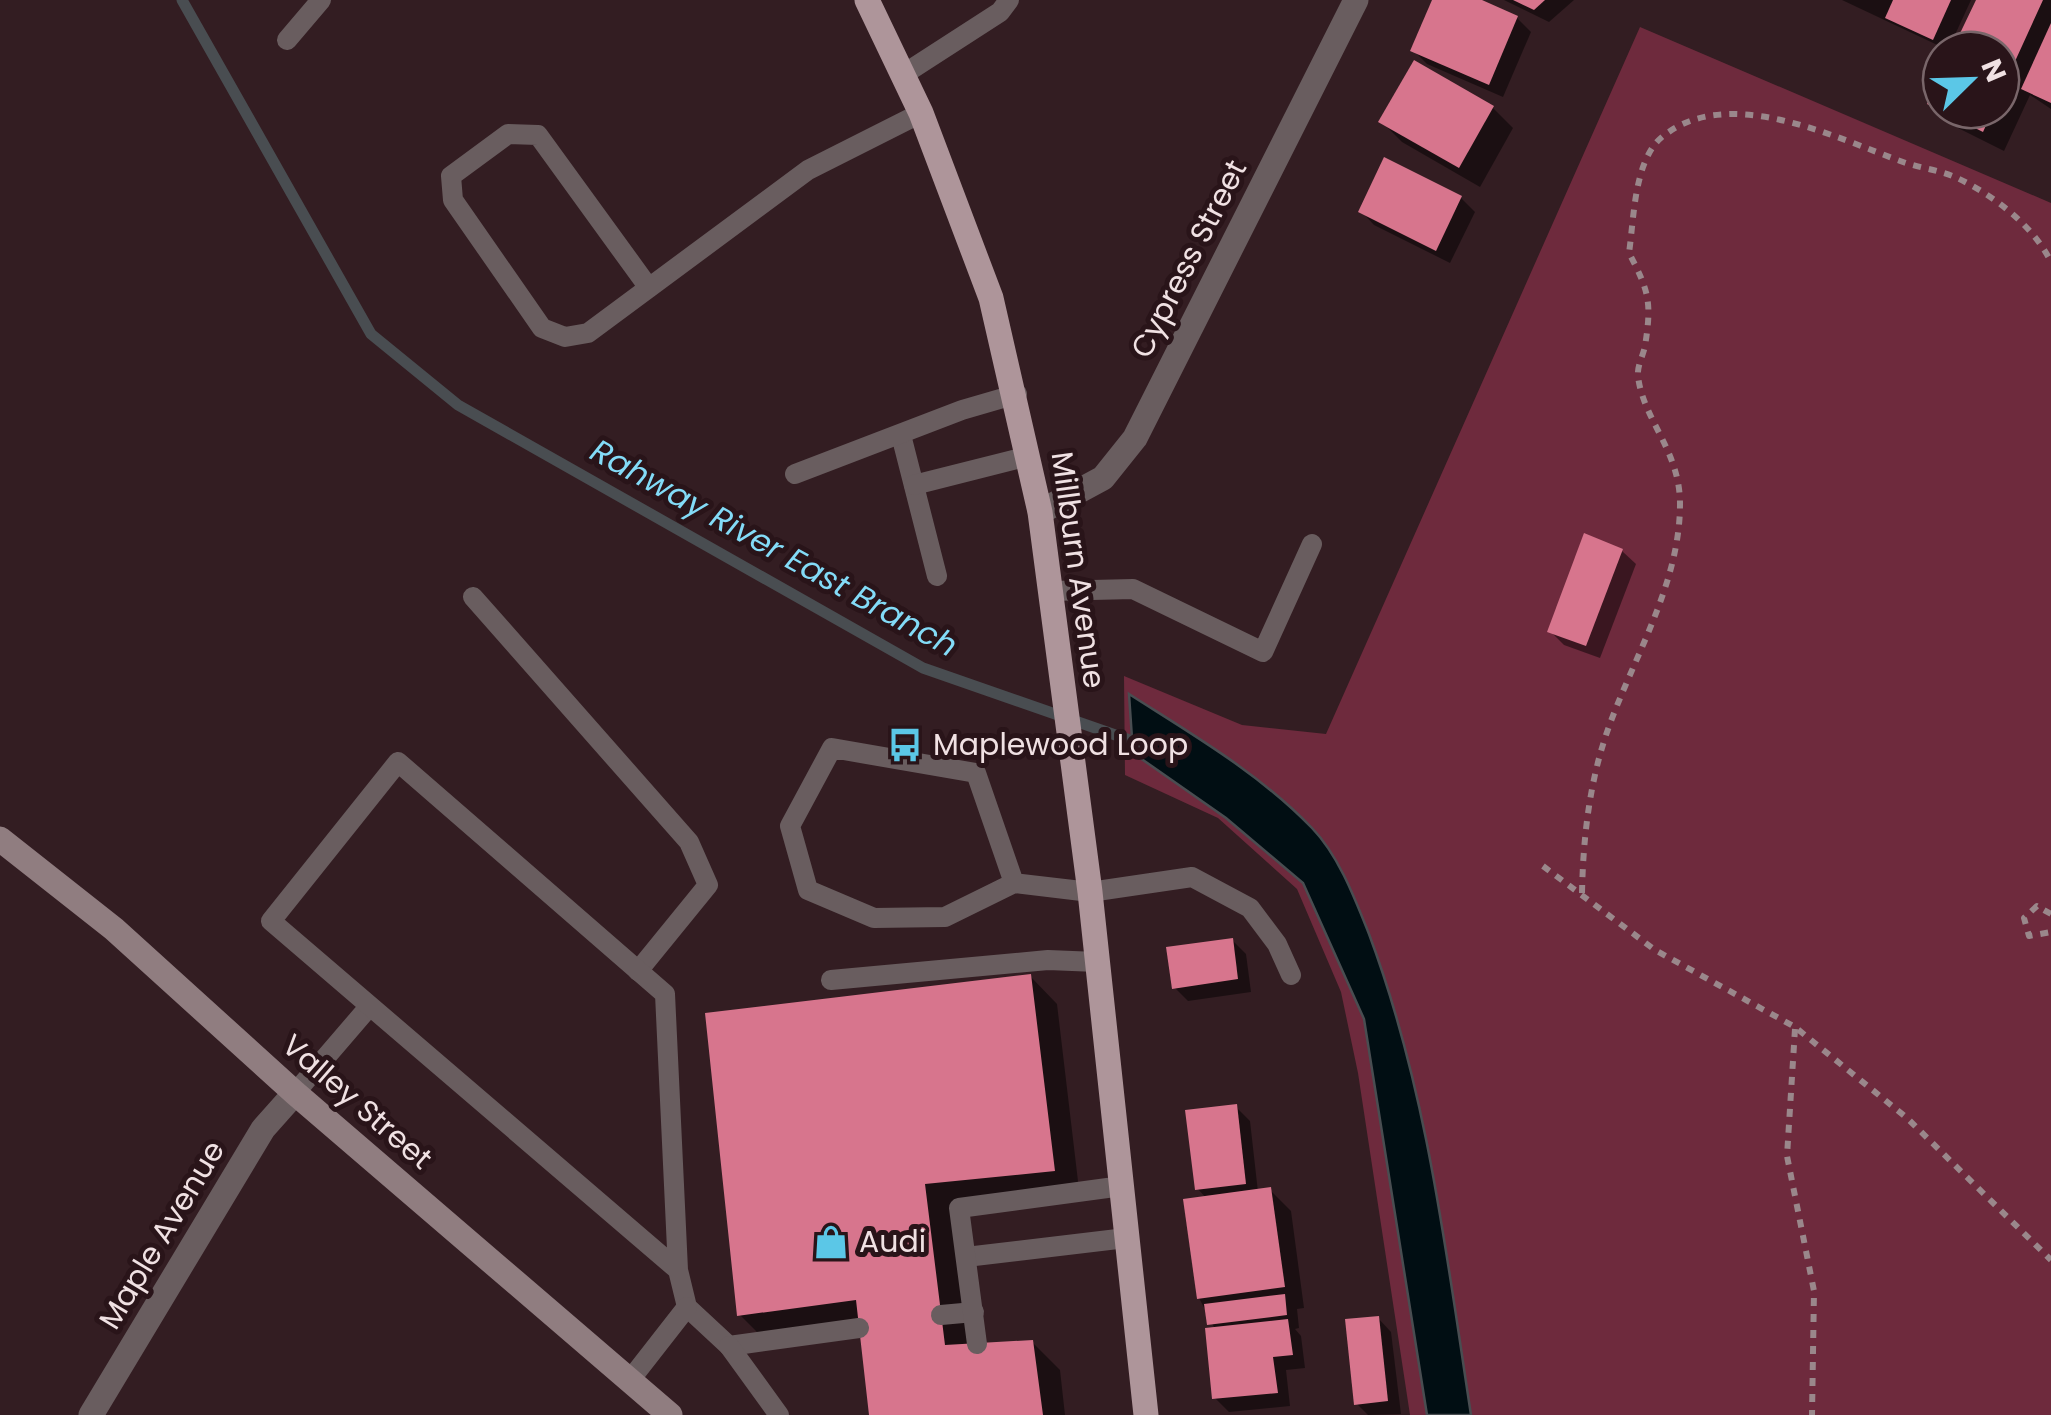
<svg xmlns="http://www.w3.org/2000/svg" width="2051" height="1415" font-family="Poppins,sans-serif">
<style>
.green{fill:#6e2a3d}
.water{fill:#010e13;stroke:#494d51;stroke-width:2.5}
.shadow{fill:#0007}
.lines{fill:none;stroke-linecap:round;stroke-linejoin:round}
.stream{stroke:#494d51;stroke-width:11}
.building{fill:#d7758d}
.path{stroke:#9a878b;stroke-width:6;stroke-dasharray:8 8;stroke-linecap:butt}
.service{stroke:#695d5f;stroke-width:20}
.minor{stroke:#695d5f;stroke-width:25}
.secondary{stroke:#907d80;stroke-width:25}
.primary{stroke:#ae959a;stroke-width:25}
.labels{text-anchor:middle;stroke-width:10;stroke-linejoin:round;paint-order:stroke}
.street-label{font-size:30px;fill:#f0e1e3;stroke:#291419}
.poi-label{font-size:30px;fill:#f0e1e3;stroke:#291419;text-anchor:start}
.water-label{font-size:32px;font-style:italic;fill:#83dbf7;stroke:#291419}
</style>
<rect width="100%" height="100%" fill="#331d22"/>
<path class="green" d="M 1640,27 L 2051,203 L 2051,1415 L 1410,1415 L 1358,1073 L 1341,992 L 1297,889 L 1218,818 L 1125,775 L 1124,676 L 1242,725 L 1326,734 Z"/>
<path class="water" d="M 1129,694 C 1193,735 1259,773 1312,828 C 1339,856 1355,899 1369,934 C 1427,1089 1446,1252 1471,1415 L 1427,1415 L 1364,1019 L 1303,883 L 1226,818 L 1133,753 Z"/>
<g class="shadow">
<path d="M 1435,0 L 1476,0 L 1517,18 L 1531,32 L 1503,97 L 1427,64 L 1413,50 Z"/>
<path d="M 1504,0 L 1574,0 L 1549,22 Z"/>
<path d="M 1842,0 L 1971,0 L 1948,50 Z"/>
<path d="M 1978,0 L 2051,0 L 2051,109 L 2030,95 L 2004,151 L 1950,124 L 1930,104 L 1941,79 L 1941,110 L 2001,110 L 2001,50 L 1955,50 Z"/>
<path d="M 1493,108 L 1513,128 L 1480,187 L 1402,142 L 1382,122 Z"/>
<path d="M 1385,160 L 1461,198 L 1475,212 L 1450,263 L 1374,225 L 1361,211 Z"/>
<path d="M 1622,551 L 1636,564 L 1600,658 L 1564,645 L 1550,631 Z"/>
<path d="M 1232,940 L 1246,954 L 1251,992 L 1188,1001 L 1174,987 Z"/>
<path d="M 1030,976 L 1057,1004 L 1080,1198 L 951,1210 L 968,1346 L 1033,1343 L 1060,1370 L 1065,1415 L 871,1415 L 862,1329 L 767,1342 L 740,1315 Z"/>
<path d="M 1236,1107 L 1250,1121 L 1258,1192 L 1270,1190 L 1291,1211 L 1304,1308 L 1297,1309 L 1299,1328 L 1295,1329 L 1301,1336 L 1305,1368 L 1286,1370 L 1290,1406 L 1229,1412 L 1215,1398 L 1215,1329 L 1199,1298 L 1207,1199 L 1197,1188 Z"/>
<path d="M 1378,1318 L 1391,1332 L 1401,1414 L 1368,1415 L 1357,1404 Z"/>
</g>
<g class="lines">
<path class="stream" d="M 182,0 L 371,334 L 458,405 L 923,668 L 1144,745"/>
</g>
<g class="building">
<path d="M 1432,0 L 1482,0 L 1518,16 L 1489,85 L 1410,51 Z"/>
<path d="M 1513,0 L 1545,0 L 1534,10 Z"/>
<path d="M 1893,0 L 1951,0 L 1933,40 L 1885,18 Z"/>
<path d="M 1976,0 L 2043,0 L 2001,92 L 2001,50 L 1952,50 Z"/>
<path d="M 2051,23 L 2051,103 L 2021,89 Z"/>
<path d="M 1414,60 L 1494,106 L 1459,168 L 1378,122 Z"/>
<path d="M 1941,73 L 1941,110 L 1993,110 L 1983,132 L 1927,104 Z"/>
<path d="M 1384,157 L 1462,196 L 1436,251 L 1358,212 Z"/>
<path d="M 1584,533 L 1623,549 L 1586,646 L 1547,632 Z"/>
<path d="M 1233,938 L 1238,979 L 1172,989 L 1166,947 Z"/>
<path d="M 1031,974 L 1055,1171 L 925,1184 L 945,1345 L 1033,1340 L 1043,1415 L 869,1415 L 856,1300 L 737,1316 L 705,1013 Z"/>
<path d="M 1237,1104 L 1246,1184 L 1195,1190 L 1185,1110 Z"/>
<path d="M 1271,1187 L 1285,1287 L 1197,1299 L 1183,1199 Z"/>
<path d="M 1285,1294 L 1287,1315 L 1207,1325 L 1204,1304 Z"/>
<path d="M 1379,1316 L 1388,1401 L 1354,1405 L 1345,1319 Z"/>
<path d="M 1288,1319 L 1293,1355 L 1273,1357 L 1278,1393 L 1212,1399 L 1205,1328 Z"/>
</g>
<g class="lines">
<g class="path">
<path d="M 1543,866 L 1655,950 L 1795,1027 L 1907,1118 L 2051,1260"/>
<path d="M 1582,893 C 1583,840 1589,786 1606,735 C 1631,661 1680,586 1680,504 C 1680,450 1643,420 1638,376 C 1637,366 1643,356 1645,346 C 1652,302 1649,291 1629,253 C 1634,219 1634,160 1662,137 C 1728,83 1836,138 1903,162 C 1920,168 1939,170 1955,177 C 1992,194 2033,225 2051,262"/>
<path d="M 2051,914 L 2037,906 L 2024,918 L 2029,936 L 2051,932"/>
<path d="M 1795,1029 L 1787,1156 L 1814,1291 L 1812,1415"/>
</g>
<g class="service">
<path d="M 287,40 L 321,0"/>
<path d="M 904,74 L 1000,12 L 1009,0"/>
<path d="M 649,288 L 538,135 L 508,134 L 451,176 L 453,200 L 542,328 L 565,337 L 588,333 L 808,170 L 921,113"/>
<path d="M 901,435 L 937,576"/>
<path d="M 795,474 L 962,410 L 1017,394"/>
<path d="M 914,485 L 1029,456"/>
<path d="M 1051,591 L 1133,589 L 1263,652 L 1312,544"/>
<path d="M 473,597 L 689,842 L 708,885 L 638,971"/>
<path d="M 1014,883 L 976,773 L 832,748 L 790,826 L 808,890 L 874,918 L 945,917 L 1014,883 L 1090,892 L 1192,877 L 1250,908 L 1277,944 L 1291,975"/>
<path d="M 831,980 L 1048,960 L 1097,962"/>
<path d="M 295,1093 L 368,1008"/>
<path d="M 966,1257 L 1126,1238"/>
<path d="M 678,1270 L 271,921 L 398,762 L 665,994 L 678,1270 L 687,1307 L 729,1346 L 859,1328"/>
<path d="M 941,1315 L 974,1312"/>
<path d="M 977,1344 L 959,1208 L 1122,1186"/>
<path d="M 729,1346 L 779,1415"/>
<path d="M 630,1380 L 687,1307"/>
</g>
<g class="minor">
<path d="M 1040,512 L 1103,478 L 1135,438 L 1356,0"/>
<path d="M 91,1415 L 263,1129 L 295,1093"/>
</g>
<path class="secondary" d="M 0,839 L 114,929 L 295,1093 L 670,1415"/>
<path class="primary" d="M 867,0 L 921,113 L 991,298 L 1040,512 L 1090,892 L 1146,1415"/>
</g>
<defs>
<g id="bus-bare" transform="scale(2.7)"><path d="M-5-6H5V4H4V6H2V4H-2V6H-4V4H-5ZM-3.5-4V0h7V-4ZM-3.5 1.2v1.5H-2V1.2ZM2 1.2v1.5H3.5V1.2Z" fill="#5bc7e7" stroke="#291419" stroke-width="2.5" paint-order="stroke"/></g>
<g id="shop-bare" transform="scale(2.7)"><path d="M-5-2.5h2.3a2.7 3.5 0 0 1 5.4 0H5L5.5 6h-11ZM-1.5-2.5h3a1.5 2.3 0 0 0-3 0Z" fill="#5bc7e7" stroke="#291419" stroke-width="2.5" paint-order="stroke"/></g>
</defs>
<g fill-rule="evenodd">
<use href="#bus-bare" x="905" y="745"/>
<use href="#shop-bare" x="831" y="1242"/>
</g>
<g class="labels">
<g class="street-label">
<text transform="translate(1189 259) rotate(-63)" y="10">Cypress Street</text>
<text transform="translate(1078 570) rotate(82)" y="10">Millburn Avenue</text>
<text transform="translate(357 1102) rotate(41)" y="10">Valley Street</text>
<text transform="translate(162 1235) rotate(-59)" y="10">Maple Avenue</text>
</g>
<g class="poi-label">
<text x="933" y="755">Maplewood Loop</text>
<text x="859" y="1252">Audi</text>
</g>
<g class="water-label">
<text transform="translate(774 548) rotate(29)" y="11">Rahway River East Branch</text>
</g>
</g>
<g transform="translate(1971 80) rotate(67)"><circle r="48" fill="#291419" stroke="#79666a" stroke-width="2.5"/>
<path d="M0-8L18 38L0 25L-18 38Z" fill="#5bc7e7"/>
<text y="-15" font-size="28" font-weight="bold" text-anchor="middle" fill="#f0e1e3">N</text>
</g>
</svg>
